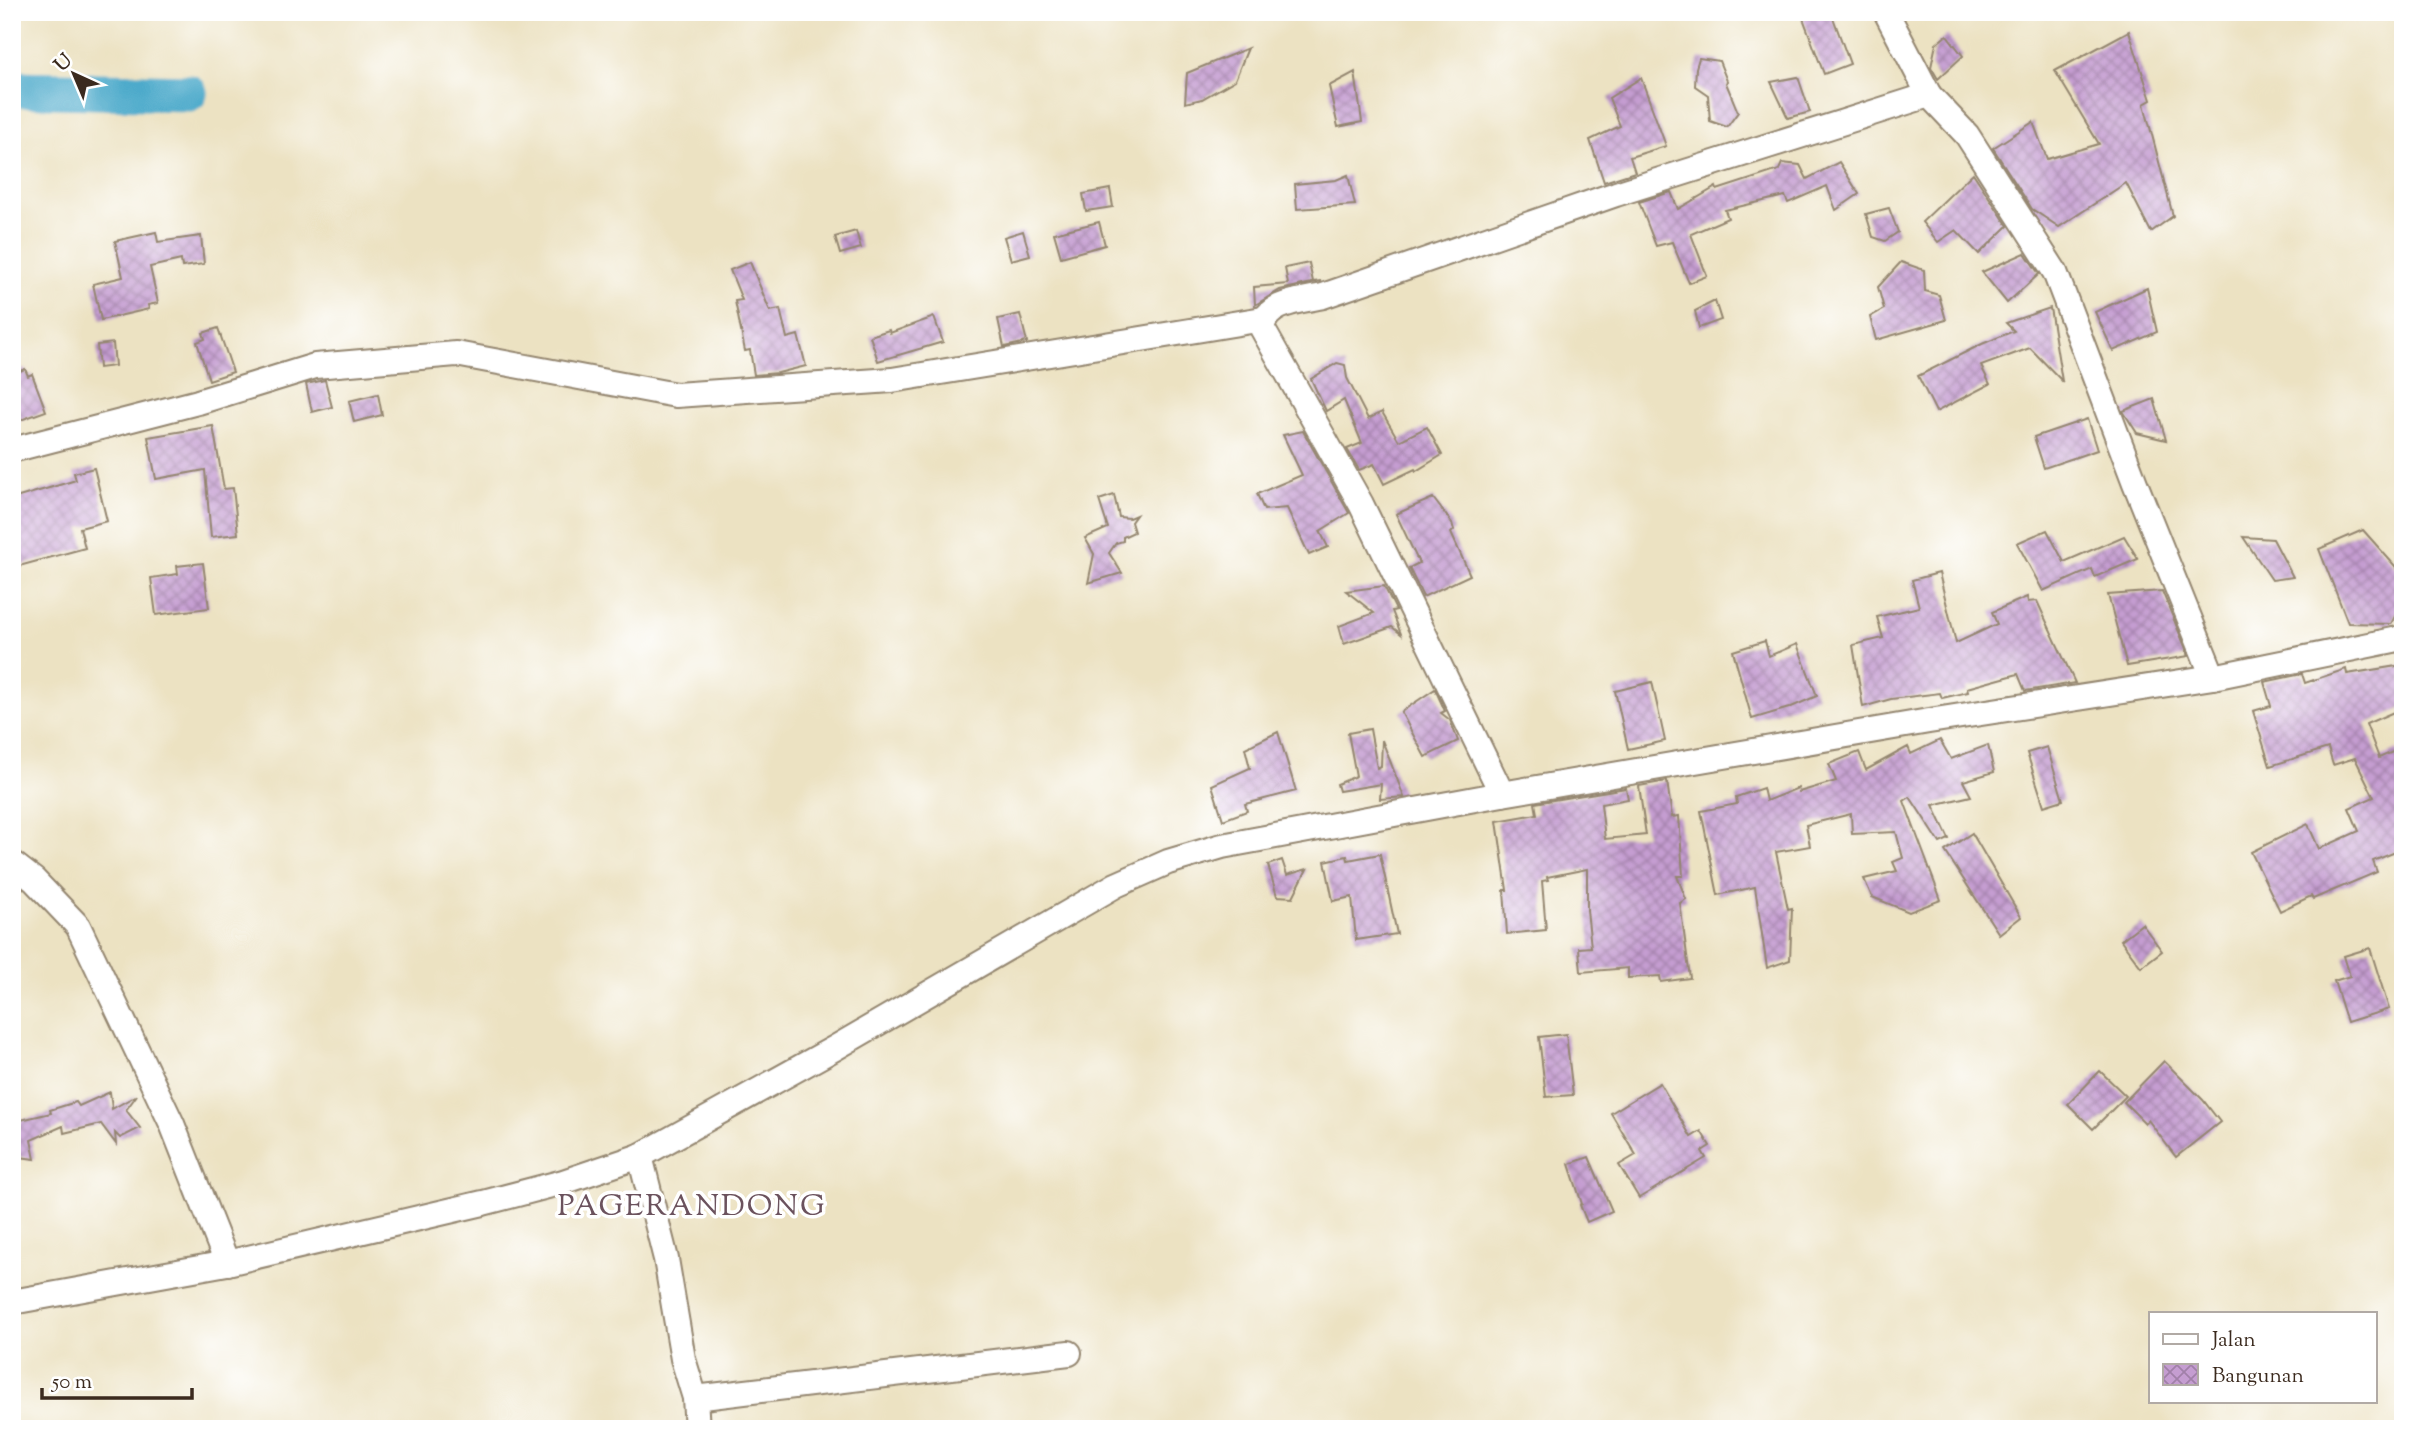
<svg xmlns="http://www.w3.org/2000/svg" width="2415" height="1441" font-family="'Sorts Mill Goudy',serif">
<style>
.lines{fill:none;stroke-linecap:round;stroke-linejoin:round}
.river{stroke:#4daacb;stroke-width:37}
.building{fill:url(#building-cross-hatch)}
.minor-casing{stroke:#948670;stroke-width:28}
.minor{stroke:#fff;stroke-width:24}
.labels{text-anchor:middle;stroke-width:7;stroke-linejoin:round;paint-order:stroke}
.quarter-label{font-size:30px;letter-spacing:2px;fill:#6b525d;stroke:#fff}
</style>
<defs>
<pattern id="building-cross-hatch" width="8" height="8" patternUnits="userSpaceOnUse" patternTransform="scale(1.75)"><rect width="8" height="8" fill="#c59dd1"/><path d="M0 0l8 8M0 8l8-8" fill="none" stroke="#a180a9"/></pattern>
</defs>
<rect width="100%" height="100%" fill="#fff"/>
<filter id="ink" filterUnits="userSpaceOnUse"><feTurbulence type="fractalNoise" baseFrequency=".0143" numOctaves="2"/><feDisplacementMap in="SourceGraphic" scale="14" xChannelSelector="R" yChannelSelector="G"/><feConvolveMatrix kernelMatrix="1 2 1 2 8 2 1 2 1" color-interpolation-filters="sRGB"/></filter>
<filter id="wash" filterUnits="userSpaceOnUse"><feTurbulence type="fractalNoise" baseFrequency=".00686" numOctaves="4" result="noise"/><feDisplacementMap in="SourceGraphic" scale="28" xChannelSelector="R" yChannelSelector="G"/><feGaussianBlur stdDeviation="1.57" result="paint"/><feColorMatrix in="noise" values="0 0 0 0 0 0 0 0 0 0 0 0 0 0 0 0 0 1.4 0 .05"/><feComposite in="paint" operator="in"/></filter>
<g filter="url(#wash)">
<rect width="100%" height="100%" fill="#ece2c2"/>
<g class="lines">
<path class="river" d="M 12,89 L 189,93"/>
</g>
<g id="blocks">
<g class="building">
<path d="M 1819,12 L 1831,12 L 1850,64 L 1824,74 L 1803,18 Z"/>
<path d="M 2129,31 L 2151,100 L 2144,104 L 2173,216 L 2151,232 L 2126,183 L 2059,227 L 2032,209 L 1993,148 L 2033,122 L 2047,159 L 2099,144 L 2055,71 Z"/>
<path d="M 1947,35 L 1963,56 L 1938,79 L 1931,67 L 1936,44 Z"/>
<path d="M 1248,48 L 1235,80 L 1202,99 L 1185,103 L 1187,73 Z"/>
<path d="M 1699,58 L 1719,61 L 1727,81 L 1726,83 L 1738,112 L 1727,127 L 1710,121 L 1708,95 L 1695,86 L 1696,68 Z"/>
<path d="M 1355,72 L 1362,122 L 1338,127 L 1329,86 Z"/>
<path d="M 1798,77 L 1810,112 L 1788,118 L 1771,82 Z"/>
<path d="M 1641,78 L 1666,146 L 1630,157 L 1635,172 L 1604,182 L 1590,140 L 1620,126 L 1609,98 Z"/>
<path d="M 1839,162 L 1859,194 L 1836,210 L 1827,186 L 1788,203 L 1785,196 L 1725,210 L 1728,218 L 1691,234 L 1707,276 L 1689,283 L 1672,242 L 1656,246 L 1639,202 L 1671,192 L 1678,209 L 1716,187 L 1717,190 L 1779,170 L 1782,163 L 1800,165 L 1807,179 Z"/>
<path d="M 1973,173 L 2008,226 L 1979,254 L 1956,230 L 1938,242 L 1922,222 Z"/>
<path d="M 1348,175 L 1355,205 L 1297,209 L 1295,184 L 1336,180 Z"/>
<path d="M 1110,189 L 1113,207 L 1086,211 L 1083,194 Z"/>
<path d="M 1889,208 L 1898,232 L 1885,241 L 1873,237 L 1866,214 Z"/>
<path d="M 1099,222 L 1105,245 L 1061,257 L 1054,233 Z"/>
<path d="M 856,231 L 861,248 L 840,254 L 835,237 Z"/>
<path d="M 1023,231 L 1030,255 L 1011,260 L 1004,237 Z"/>
<path d="M 156,232 L 158,242 L 201,236 L 204,264 L 182,267 L 181,260 L 150,267 L 158,303 L 148,305 L 149,309 L 101,320 L 93,284 L 123,277 L 115,241 Z"/>
<path d="M 2025,253 L 2039,274 L 2007,303 L 1982,272 Z"/>
<path d="M 750,262 L 770,311 L 780,309 L 787,338 L 798,335 L 806,366 L 778,373 L 754,375 L 750,350 L 745,351 L 735,301 L 742,300 L 730,270 Z"/>
<path d="M 1901,262 L 1924,270 L 1925,291 L 1939,295 L 1946,320 L 1876,340 L 1870,317 L 1884,309 L 1878,287 Z"/>
<path d="M 1309,263 L 1313,282 L 1321,281 L 1280,290 L 1255,305 L 1254,287 L 1288,284 L 1285,268 Z"/>
<path d="M 2147,288 L 2157,332 L 2113,351 L 2095,312 Z"/>
<path d="M 1715,301 L 1721,320 L 1699,328 L 1695,311 Z"/>
<path d="M 2050,308 L 2062,381 L 2030,348 L 1981,366 L 1990,384 L 1936,412 L 1918,376 L 1982,344 L 2014,331 L 2006,323 Z"/>
<path d="M 1020,314 L 1027,342 L 1004,347 L 998,319 Z"/>
<path d="M 934,317 L 943,342 L 878,361 L 870,336 L 889,330 L 890,333 Z"/>
<path d="M 218,328 L 233,372 L 209,380 L 197,342 L 205,339 L 203,333 Z"/>
<path d="M 113,343 L 115,366 L 99,368 L 97,345 Z"/>
<path d="M 1337,363 L 1345,365 L 1347,378 L 1368,419 L 1382,412 L 1399,441 L 1427,427 L 1442,455 L 1416,471 L 1415,469 L 1384,484 L 1374,464 L 1359,470 L 1347,449 L 1362,443 L 1344,400 L 1326,411 L 1311,379 Z"/>
<path d="M 25,369 L 28,376 L 32,374 L 46,411 L 12,423 L 12,374 Z"/>
<path d="M 325,380 L 332,407 L 312,412 L 306,384 Z"/>
<path d="M 378,394 L 382,415 L 354,422 L 349,401 Z"/>
<path d="M 2154,399 L 2166,440 L 2137,433 L 2123,411 Z"/>
<path d="M 2087,419 L 2097,450 L 2044,468 L 2034,437 Z"/>
<path d="M 213,426 L 224,489 L 233,488 L 238,534 L 211,537 L 205,470 L 156,479 L 148,437 Z"/>
<path d="M 1303,431 L 1349,513 L 1320,531 L 1328,547 L 1309,555 L 1287,508 L 1264,510 L 1257,494 L 1302,475 L 1283,435 Z"/>
<path d="M 94,468 L 107,521 L 80,528 L 85,548 L 12,568 L 12,499 L 76,480 L 74,473 Z"/>
<path d="M 1114,495 L 1119,517 L 1129,518 L 1136,515 L 1131,522 L 1134,532 L 1123,537 L 1123,541 L 1116,543 L 1109,553 L 1122,573 L 1088,583 L 1094,554 L 1085,538 L 1108,528 L 1099,500 Z"/>
<path d="M 1433,498 L 1452,523 L 1454,530 L 1451,533 L 1470,575 L 1423,597 L 1409,568 L 1419,563 L 1396,514 Z"/>
<path d="M 2047,530 L 2064,562 L 2124,536 L 2138,559 L 2095,577 L 2092,569 L 2043,591 L 2017,543 Z"/>
<path d="M 2363,530 L 2403,575 L 2403,601 L 2391,624 L 2348,623 L 2319,549 Z"/>
<path d="M 2243,537 L 2273,539 L 2293,577 L 2272,580 Z"/>
<path d="M 203,563 L 209,608 L 156,615 L 151,578 L 178,574 L 177,566 Z"/>
<path d="M 1939,573 L 1956,643 L 1997,624 L 1992,612 L 2027,597 L 2028,602 L 2037,601 L 2075,683 L 2025,691 L 2018,674 L 1967,688 L 1968,692 L 1942,698 L 1940,693 L 1891,699 L 1863,707 L 1853,645 L 1883,638 L 1877,617 L 1919,607 L 1912,580 Z"/>
<path d="M 1384,586 L 1396,610 L 1392,611 L 1401,634 L 1392,627 L 1344,644 L 1339,626 L 1374,613 L 1346,591 Z"/>
<path d="M 2162,591 L 2189,656 L 2127,666 L 2108,595 Z"/>
<path d="M 1765,641 L 1769,656 L 1797,644 L 1817,696 L 1789,708 L 1752,719 L 1733,651 Z"/>
<path d="M 2403,665 L 2403,708 L 2366,724 L 2379,758 L 2397,750 L 2403,761 L 2403,849 L 2373,861 L 2377,872 L 2313,899 L 2311,896 L 2280,911 L 2251,852 L 2308,824 L 2319,849 L 2359,831 L 2349,808 L 2374,797 L 2355,758 L 2333,765 L 2328,748 L 2270,766 L 2253,711 L 2271,706 L 2264,682 L 2302,674 L 2305,683 L 2346,669 L 2347,674 Z"/>
<path d="M 1652,682 L 1665,741 L 1628,749 L 1615,691 Z"/>
<path d="M 1435,689 L 1445,711 L 1441,713 L 1450,720 L 1458,741 L 1425,757 L 1401,712 Z"/>
<path d="M 1370,729 L 1377,768 L 1381,766 L 1382,740 L 1404,797 L 1380,799 L 1381,784 L 1339,791 L 1337,784 L 1356,776 L 1348,733 Z"/>
<path d="M 1278,732 L 1296,791 L 1245,804 L 1247,811 L 1223,820 L 1212,785 L 1250,768 L 1245,748 Z"/>
<path d="M 1940,740 L 1951,759 L 1988,745 L 1994,772 L 1963,781 L 1971,796 L 1933,805 L 1949,839 L 1940,843 L 1910,797 L 1904,801 L 1941,900 L 1909,912 L 1872,897 L 1864,879 L 1897,871 L 1893,862 L 1903,858 L 1896,832 L 1852,834 L 1851,814 L 1806,825 L 1810,846 L 1776,852 L 1788,909 L 1792,908 L 1790,960 L 1767,968 L 1755,887 L 1718,895 L 1701,811 L 1737,804 L 1736,797 L 1763,788 L 1766,801 L 1798,788 L 1799,792 L 1836,781 L 1829,764 L 1859,752 L 1866,770 L 1908,747 L 1911,754 Z"/>
<path d="M 2047,747 L 2063,800 L 2044,806 L 2027,753 Z"/>
<path d="M 1667,781 L 1672,817 L 1679,816 L 1683,876 L 1677,876 L 1686,899 L 1680,903 L 1690,978 L 1661,982 L 1660,976 L 1628,978 L 1628,968 L 1581,972 L 1579,948 L 1591,947 L 1587,910 L 1587,869 L 1547,877 L 1548,880 L 1542,881 L 1546,930 L 1507,934 L 1504,890 L 1507,890 L 1497,821 L 1537,814 L 1535,803 L 1626,788 L 1628,799 L 1601,804 L 1605,839 L 1646,835 L 1639,786 Z"/>
<path d="M 1972,833 L 2021,917 L 1999,934 L 1945,851 Z"/>
<path d="M 1380,854 L 1397,934 L 1356,940 L 1352,897 L 1333,901 L 1325,861 L 1347,856 L 1348,860 Z"/>
<path d="M 1282,860 L 1287,875 L 1307,869 L 1293,897 L 1277,896 L 1268,865 Z"/>
<path d="M 2142,924 L 2162,951 L 2141,967 L 2121,940 Z"/>
<path d="M 2370,948 L 2389,1009 L 2347,1022 L 2334,981 L 2350,976 L 2344,956 Z"/>
<path d="M 1566,1034 L 1573,1095 L 1546,1097 L 1539,1037 Z"/>
<path d="M 2164,1061 L 2203,1100 L 2220,1122 L 2176,1157 L 2148,1120 L 2145,1123 L 2124,1102 Z"/>
<path d="M 2100,1071 L 2126,1096 L 2093,1129 L 2068,1104 Z"/>
<path d="M 1660,1083 L 1691,1137 L 1701,1131 L 1710,1146 L 1702,1151 L 1706,1158 L 1639,1198 L 1619,1165 L 1636,1155 L 1611,1113 Z"/>
<path d="M 110,1092 L 112,1109 L 137,1095 L 126,1110 L 140,1128 L 120,1138 L 115,1133 L 116,1144 L 101,1124 L 64,1133 L 63,1126 L 31,1140 L 35,1159 L 12,1156 L 12,1122 L 51,1113 L 50,1110 L 76,1102 L 79,1106 Z"/>
<path d="M 1589,1157 L 1612,1211 L 1587,1222 L 1580,1205 L 1582,1204 L 1569,1164 Z"/>
</g>
</g>
</g>
<g filter="url(#ink)">
<use href="#blocks" fill-opacity="0" stroke="#948670" stroke-width="2"/>
<g class="lines">
<g class="minor-casing">
<g id="minor">
<path d="M 1886,12 L 1929,95"/>
<path d="M 12,450 L 198,402 L 315,366 L 456,354 L 676,395 L 892,380 L 1263,319"/>
<path d="M 1502,794 L 1361,504 L 1262,328 C 1266,302 1301,301 1323,296 L 1616,194 L 1929,95 L 1967,135 L 2055,272 L 2135,483 L 2213,677"/>
<path d="M 12,863 L 34,880 L 78,926 L 172,1124 L 227,1263"/>
<path d="M 640,1156 L 666,1259 L 683,1359 L 695,1398 L 697,1429"/>
<path d="M 12,1302 L 227,1263 L 483,1203 L 563,1182 L 640,1156 L 835,1048 L 1116,885 L 1168,862 L 1222,846 L 1502,794 L 1929,721 L 2213,677 L 2403,638"/>
<path d="M 695,1398 L 1069,1353"/>
</g>
</g>
<use href="#minor" class="minor"/>
</g>
</g>
<g class="labels">
<g class="quarter-label">
<text x="692" y="1215">PAGERANDONG</text>
</g>
</g>
<rect width="2415" height="1441" fill="none" stroke="#fff" stroke-width="42"/>
<rect x="2149" y="1312" width="228" height="91" fill="#ffffff" stroke="#b1aaa5" stroke-width="2"/>
<rect x="2163" y="1334" width="35" height="10" fill="#ffffff" stroke="#b1aaa5" stroke-width="2"/>
<text x="2212" y="1346" font-size="21" fill="#3b2a1e">Jalan</text>
<rect x="2163" y="1364" width="35" height="21" fill="url(#building-cross-hatch)" stroke="#b1aaa5" stroke-width="2"/>
<text x="2212" y="1382" font-size="21" fill="#3b2a1e">Bangunan</text>
<g transform="translate(74 74) rotate(316)" stroke="#ffffff" stroke-width="5" paint-order="stroke">
<path d="M0-5L12 26L0 18L-12 26Z" fill="#3b2a1e"/>
<text y="-10" font-size="19" font-weight="bold" text-anchor="middle" fill="#3b2a1e">U</text>
</g>
<path d="M42 1388v10h150v-10" fill="none" stroke="#3b2a1e" stroke-width="3.5"/>
<text x="52" y="1388" font-size="21" fill="#3b2a1e" stroke="#ffffff" stroke-width="5" paint-order="stroke">50 m</text>
</svg>
